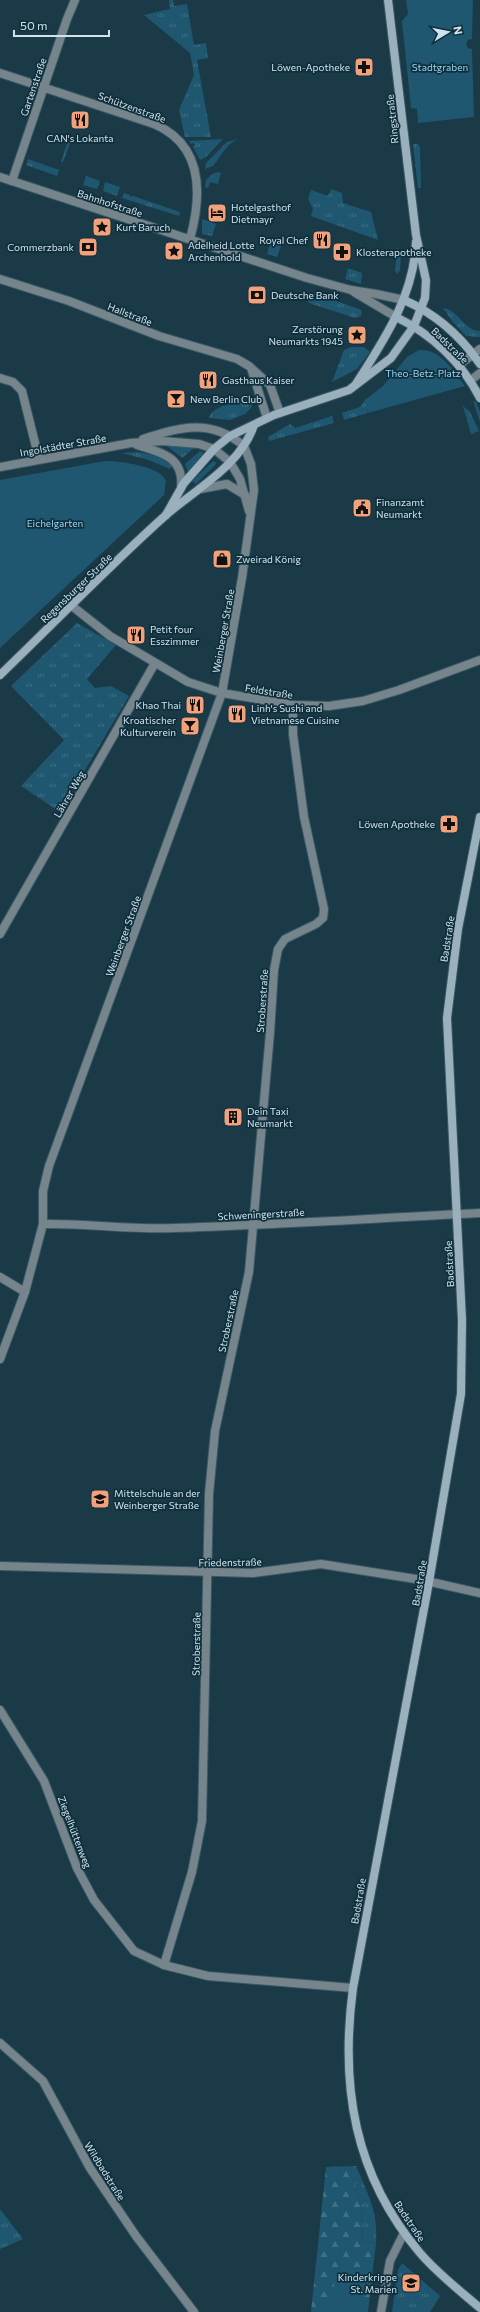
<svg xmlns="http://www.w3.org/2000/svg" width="480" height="2312" font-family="Commissioner,sans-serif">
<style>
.grass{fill:url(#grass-tufts)}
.forest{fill:url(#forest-firs)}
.park{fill:#1e576f}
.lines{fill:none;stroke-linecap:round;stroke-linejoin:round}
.minor-casing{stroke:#3b5865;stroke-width:10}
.tertiary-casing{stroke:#3b5865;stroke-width:10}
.secondary-casing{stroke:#3b5865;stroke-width:10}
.minor{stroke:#76858c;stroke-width:8}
.tertiary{stroke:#76858c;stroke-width:8}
.secondary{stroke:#9ab1bd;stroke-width:8}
.labels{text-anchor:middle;stroke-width:3.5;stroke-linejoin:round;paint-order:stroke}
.poi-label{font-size:10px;fill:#d0e2eb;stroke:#0f2f3d;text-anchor:start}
.park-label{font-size:10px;fill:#96d4f2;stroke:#0f2f3d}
.street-label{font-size:10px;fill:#d0e2eb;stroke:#0f2f3d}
</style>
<defs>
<pattern id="grass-tufts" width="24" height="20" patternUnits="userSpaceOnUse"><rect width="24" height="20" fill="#1e576f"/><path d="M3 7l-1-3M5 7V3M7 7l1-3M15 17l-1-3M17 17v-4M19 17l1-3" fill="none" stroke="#3e6f84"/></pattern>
<pattern id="forest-firs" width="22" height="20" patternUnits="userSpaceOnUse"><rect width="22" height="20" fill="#1e576f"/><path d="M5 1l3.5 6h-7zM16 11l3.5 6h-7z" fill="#3e6f84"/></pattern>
</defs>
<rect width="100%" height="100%" fill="#1a3a48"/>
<g class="grass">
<path d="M 169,0 L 173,0 L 174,6 L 187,4 L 194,45 L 206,43 L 208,58 L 197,60 L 211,137 L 185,137 L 179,110 L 194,75 L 190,53 L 144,15 L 170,9 Z"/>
<path d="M 69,137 L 72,138 L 63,162 L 61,162 Z"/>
<path d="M 242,138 C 226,142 222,156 213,166 L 205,169 L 206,163 L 227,142 Z"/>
<path d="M 223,139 L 206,157 L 200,160 L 193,147 L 195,145 L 194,143 L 191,144 L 189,141 Z"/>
<path d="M 413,144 L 418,144 L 420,148 L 421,188 L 418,188 Z"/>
<path d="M 28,159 L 59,170 L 57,176 L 26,165 Z"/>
<path d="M 219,172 L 221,173 L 218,184 L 210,182 L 208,188 L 205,187 L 206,180 L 214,173 Z"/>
<path d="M 86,176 L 100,181 L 97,189 L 83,185 Z"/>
<path d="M 105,182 L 120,187 L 117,196 L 103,191 Z"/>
<path d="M 331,189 L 342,193 L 343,203 L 371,212 L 378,240 L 311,216 L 313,209 L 308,199 L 311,190 L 328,196 Z"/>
<path d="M 124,193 L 130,195 L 130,197 L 133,196 L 180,212 L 179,216 L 122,198 Z"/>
<path d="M 202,219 L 216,224 L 212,236 L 202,234 Z"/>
<path d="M 271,242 L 281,246 L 277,257 L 267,254 Z"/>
<path d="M 397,247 L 401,253 L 400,270 L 397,274 L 395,271 Z"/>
<path d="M 348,268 L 362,273 L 361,284 L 345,279 Z"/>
<path d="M 310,292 L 359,309 L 362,311 L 361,316 L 355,318 L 309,303 L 306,299 Z"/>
<path d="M 443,308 C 458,309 464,331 480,331 L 480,337 L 466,336 L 452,321 Z"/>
<path d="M 351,347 L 364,347 L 370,352 L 357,369 L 332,382 L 344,350 Z"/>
<path d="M 365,400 L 368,413 L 344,420 L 342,413 L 360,407 Z"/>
<path d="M 253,401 L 251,408 L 245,414 L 230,420 L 209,418 C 210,406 242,400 253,401 Z"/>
<path d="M 473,401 L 476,402 L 480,412 L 480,422 Z"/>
<path d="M 463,406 L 470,412 L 479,431 L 471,434 Z"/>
<path d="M 332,416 L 334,423 L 269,441 L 268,437 L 290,424 L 295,428 Z"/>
<path d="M 166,445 L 193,447 L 193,449 L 182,458 Z"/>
<path d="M 200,451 L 205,454 L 188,472 L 185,464 Z"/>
<path d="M 137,452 L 155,455 L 173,464 L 170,469 L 146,459 L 121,453 Z"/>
<path d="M 212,462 L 215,461 L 216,464 L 196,484 L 192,481 Z"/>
<path d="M 77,623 L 116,645 L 87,679 L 95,688 L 111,686 L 129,696 L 60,812 L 21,786 L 64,740 L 11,686 Z"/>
<path d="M 361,2177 C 371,2201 378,2216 376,2243 L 363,2241 L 361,2205 L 355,2185 Z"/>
<path d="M 0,2209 L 23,2239 L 0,2249 Z"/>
<path d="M 402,2263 L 440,2296 L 430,2312 L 392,2312 L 398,2270 Z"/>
</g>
<path class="forest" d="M 356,2166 L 361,2177 L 355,2185 L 361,2205 L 363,2241 L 376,2243 L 368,2312 L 311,2312 L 326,2167 Z"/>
<g class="park">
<path d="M 406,0 L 473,0 L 472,39 L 468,40 L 466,44 L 468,48 L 472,49 L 474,117 L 418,123 L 417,109 L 411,108 L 402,21 L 408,14 Z"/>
<path d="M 419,350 C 440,348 454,371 465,386 L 368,413 L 365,400 L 383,386 L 407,357 Z"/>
<path d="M 105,461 C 119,461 161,466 166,481 L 164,495 L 0,648 L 0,480 Z"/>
<path d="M 336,2269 L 363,2272 L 359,2312 L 331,2312 Z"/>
</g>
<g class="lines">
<g class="minor-casing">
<g id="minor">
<path d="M 0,73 L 154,124 C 204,145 202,195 190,239"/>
<path d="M 0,177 L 307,278 L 351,290 L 376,294 L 404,300"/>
<path d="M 12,181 L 67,19 L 75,0"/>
<path d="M 0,279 L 69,301 L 159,336 L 237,359 L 249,366 L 270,385 L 280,413"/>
<path d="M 354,292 L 396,317"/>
<path d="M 459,365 L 480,349"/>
<path d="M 252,371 L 267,418"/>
<path d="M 0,378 L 13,382 L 22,391 L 39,459"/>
<path d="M 470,381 L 480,373"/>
<path d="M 230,462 L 240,479 L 249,511"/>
<path d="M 200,489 L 227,484 L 245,495"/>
<path d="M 72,606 L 110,636 L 188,682 L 222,693 L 293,705 L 329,706 L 363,701 L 399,690 L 480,660"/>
<path d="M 0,934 L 155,663"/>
<path d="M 43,1224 C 87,1223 130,1230 174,1228 C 276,1225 378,1218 480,1213"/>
<path d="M 0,1277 L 25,1292"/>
<path d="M 0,1359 L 25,1292 L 43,1224 L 43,1191 L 49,1166 L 222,693 L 242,578 L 254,490 L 251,464 L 244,446"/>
<path d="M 0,1566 L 253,1573 L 321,1564 L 422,1580 L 480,1593"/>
<path d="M 164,1965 L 192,1872 L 202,1821 L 209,1494 L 215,1431 L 249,1272 L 270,1033 L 274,970 L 278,949 L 285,939 L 316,924 L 323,918 L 324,909 L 304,817 L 293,734 L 293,705"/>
<path d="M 0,2043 L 43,2081 L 90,2168 L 136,2236 L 194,2312"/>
<path d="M 381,2312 L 390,2261 L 404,2233"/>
</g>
</g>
<g class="tertiary-casing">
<g id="tertiary">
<path d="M 143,439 C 180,427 211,418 244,446"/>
<path d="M 137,445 C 161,452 184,457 181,487"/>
<path d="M 0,467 L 131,443 L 162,441 L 199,444 L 214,449 L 230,462"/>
<path d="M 0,1710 L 44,1781 L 77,1868 L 94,1900 L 134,1951 L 164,1965 L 208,1976 L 353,1988"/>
</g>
</g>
<g class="secondary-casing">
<g id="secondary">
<path d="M 404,300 C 436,314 460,335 480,364"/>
<path d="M 396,317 C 431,334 462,362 480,398"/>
<path d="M 356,384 C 384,340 414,296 416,242"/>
<path d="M 166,515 L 184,483 L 214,449 L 230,436 L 274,415 L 349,390 L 391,358 L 414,326 L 425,298 L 426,280 L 416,235 L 388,0"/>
<path d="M 0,675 C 55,622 109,566 166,515 C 196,489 241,465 254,425"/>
<path d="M 480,817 L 458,929 L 447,1018 L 462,1320 L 461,1394 L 429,1582 L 353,1988 C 340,2086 354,2175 420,2253 C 437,2273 459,2290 480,2308"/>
</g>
</g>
<use href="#minor" class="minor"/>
<use href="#tertiary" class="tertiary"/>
<use href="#secondary" class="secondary"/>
</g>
<defs>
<g id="pharmacy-square" transform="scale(1)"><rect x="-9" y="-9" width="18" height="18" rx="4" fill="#f1a27b" stroke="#0f2f3d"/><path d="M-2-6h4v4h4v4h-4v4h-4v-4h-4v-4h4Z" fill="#111"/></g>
<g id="restaurant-square" transform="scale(1)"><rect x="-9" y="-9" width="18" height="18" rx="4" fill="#f1a27b" stroke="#0f2f3d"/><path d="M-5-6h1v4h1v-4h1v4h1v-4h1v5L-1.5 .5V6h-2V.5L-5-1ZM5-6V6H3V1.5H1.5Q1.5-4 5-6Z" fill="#111"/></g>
<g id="hotel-square" transform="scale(1)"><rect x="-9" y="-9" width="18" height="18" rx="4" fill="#f1a27b" stroke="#0f2f3d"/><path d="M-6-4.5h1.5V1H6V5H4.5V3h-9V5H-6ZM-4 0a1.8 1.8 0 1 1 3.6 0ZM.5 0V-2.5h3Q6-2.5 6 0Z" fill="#111"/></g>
<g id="sight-square" transform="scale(1)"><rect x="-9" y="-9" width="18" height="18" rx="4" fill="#f1a27b" stroke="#0f2f3d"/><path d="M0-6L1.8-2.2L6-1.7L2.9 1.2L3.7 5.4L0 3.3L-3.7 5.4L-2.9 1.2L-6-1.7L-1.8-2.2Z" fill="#111"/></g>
<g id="bank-square" transform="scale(1)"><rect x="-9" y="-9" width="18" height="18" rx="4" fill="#f1a27b" stroke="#0f2f3d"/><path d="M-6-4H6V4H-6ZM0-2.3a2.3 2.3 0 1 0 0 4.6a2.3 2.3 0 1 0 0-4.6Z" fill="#111"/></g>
<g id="bar-square" transform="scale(1)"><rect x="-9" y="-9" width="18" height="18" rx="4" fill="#f1a27b" stroke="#0f2f3d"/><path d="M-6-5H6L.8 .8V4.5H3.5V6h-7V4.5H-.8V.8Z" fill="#111"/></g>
<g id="civic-square" transform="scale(1)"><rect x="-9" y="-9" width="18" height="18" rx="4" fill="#f1a27b" stroke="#0f2f3d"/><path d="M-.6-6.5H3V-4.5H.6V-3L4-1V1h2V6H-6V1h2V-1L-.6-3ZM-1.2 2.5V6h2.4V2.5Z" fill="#111"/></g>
<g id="shop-square" transform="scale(1)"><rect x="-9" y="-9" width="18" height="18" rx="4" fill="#f1a27b" stroke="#0f2f3d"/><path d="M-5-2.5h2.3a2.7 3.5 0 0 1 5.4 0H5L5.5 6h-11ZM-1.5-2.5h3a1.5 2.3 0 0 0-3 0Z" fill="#111"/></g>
<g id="building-square" transform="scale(1)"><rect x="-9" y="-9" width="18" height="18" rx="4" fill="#f1a27b" stroke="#0f2f3d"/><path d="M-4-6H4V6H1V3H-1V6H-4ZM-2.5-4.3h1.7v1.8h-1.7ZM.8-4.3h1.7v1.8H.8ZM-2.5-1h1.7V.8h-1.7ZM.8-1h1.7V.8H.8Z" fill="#111"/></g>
<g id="school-square" transform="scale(1)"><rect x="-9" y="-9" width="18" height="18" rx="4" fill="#f1a27b" stroke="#0f2f3d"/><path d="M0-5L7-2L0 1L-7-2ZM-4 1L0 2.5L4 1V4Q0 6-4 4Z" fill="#111"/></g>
</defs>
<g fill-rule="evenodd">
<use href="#pharmacy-square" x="364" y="67"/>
<use href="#restaurant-square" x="80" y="120"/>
<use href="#hotel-square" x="217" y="213"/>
<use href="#sight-square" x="102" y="227"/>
<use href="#restaurant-square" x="322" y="240"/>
<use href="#bank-square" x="88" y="247"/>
<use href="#sight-square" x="174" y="251"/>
<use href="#pharmacy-square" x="342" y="252"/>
<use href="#bank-square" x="257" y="295"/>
<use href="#sight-square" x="357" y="335"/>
<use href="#restaurant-square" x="208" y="380"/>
<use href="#bar-square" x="176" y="399"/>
<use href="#civic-square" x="362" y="508"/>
<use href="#shop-square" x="222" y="559"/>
<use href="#restaurant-square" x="136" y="635"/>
<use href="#restaurant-square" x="195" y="705"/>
<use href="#restaurant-square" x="237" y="714"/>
<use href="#bar-square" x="190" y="726"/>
<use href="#pharmacy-square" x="449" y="824"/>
<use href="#building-square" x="233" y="1117"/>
<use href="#school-square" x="100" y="1499"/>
<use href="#school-square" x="411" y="2283"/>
</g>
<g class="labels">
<g class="poi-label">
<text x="350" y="71" text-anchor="end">Löwen-Apotheke</text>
<text x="80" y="142" text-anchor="middle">CAN's Lokanta</text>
<text x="231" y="211">Hotelgasthof<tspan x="231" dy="12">Dietmayr</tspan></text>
<text x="116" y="231">Kurt Baruch</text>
<text x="308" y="244" text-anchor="end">Royal Chef</text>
<text x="188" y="249">Adelheid Lotte<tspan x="188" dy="12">Archenhold</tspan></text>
<text x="74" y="251" text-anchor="end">Commerzbank</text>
<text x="356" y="256">Klosterapotheke</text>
<text x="271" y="299">Deutsche Bank</text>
<text x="343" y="333" text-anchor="end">Zerstörung<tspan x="343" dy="12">Neumarkts 1945</tspan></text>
<text x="222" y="384">Gasthaus Kaiser</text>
<text x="190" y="403">New Berlin Club</text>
<text x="376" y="506">Finanzamt<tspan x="376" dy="12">Neumarkt</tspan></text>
<text x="236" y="563">Zweirad König</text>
<text x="150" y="633">Petit four<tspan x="150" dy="12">Esszimmer</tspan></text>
<text x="181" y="709" text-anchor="end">Khao Thai</text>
<text x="251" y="712">Linh's Sushi and<tspan x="251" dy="12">Vietnamese Cuisine</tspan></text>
<text x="176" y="724" text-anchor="end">Kroatischer<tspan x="176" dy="12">Kulturverein</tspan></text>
<text x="435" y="828" text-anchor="end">Löwen Apotheke</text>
<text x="247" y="1115">Dein Taxi<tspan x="247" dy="12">Neumarkt</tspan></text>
<text x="114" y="1497">Mittelschule an der<tspan x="114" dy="12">Weinberger Straße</tspan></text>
<text x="397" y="2281" text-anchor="end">Kinderkrippe<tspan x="397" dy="12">St. Marien</tspan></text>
</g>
<g class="park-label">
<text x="440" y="71">Stadtgraben</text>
<text x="423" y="377">Theo-Betz-Platz</text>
<text x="55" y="527">Eichelgarten</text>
</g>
<g class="street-label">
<text transform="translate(33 87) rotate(-71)" y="4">Gartenstraße</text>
<text transform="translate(132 107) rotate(20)" y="4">Schützenstraße</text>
<text transform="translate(392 119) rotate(-96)" y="4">Ringstraße</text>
<text transform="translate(110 203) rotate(18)" y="4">Bahnhofstraße</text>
<text transform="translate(130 314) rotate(21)" y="4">Hallstraße</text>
<text transform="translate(450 345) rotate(44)" y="4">Badstraße</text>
<text transform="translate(63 445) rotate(-10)" y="4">Ingolstädter Straße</text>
<text transform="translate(76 588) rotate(-44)" y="4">Regensburger Straße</text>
<text transform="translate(223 631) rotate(-80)" y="4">Weinberger Straße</text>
<text transform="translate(269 691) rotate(9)" y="4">Feldstraße</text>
<text transform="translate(69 794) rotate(-60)" y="4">Lährer Weg</text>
<text transform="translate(123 936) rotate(-70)" y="4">Weinberger Straße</text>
<text transform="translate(447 939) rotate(-81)" y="4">Badstraße</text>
<text transform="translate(262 1001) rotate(-86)" y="4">Stroberstraße</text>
<text transform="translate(261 1214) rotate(-3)" y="4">Schweningerstraße</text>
<text transform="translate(449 1264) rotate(-93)" y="4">Badstraße</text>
<text transform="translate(228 1321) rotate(-78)" y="4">Stroberstraße</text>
<text transform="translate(230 1562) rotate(-1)" y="4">Friedenstraße</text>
<text transform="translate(419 1583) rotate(-80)" y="4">Badstraße</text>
<text transform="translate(196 1644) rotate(-89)" y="4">Stroberstraße</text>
<text transform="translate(75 1832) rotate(69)" y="4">Ziegelhüttenweg</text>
<text transform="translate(358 1901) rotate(-80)" y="4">Badstraße</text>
<text transform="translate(105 2171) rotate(58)" y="4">Wildbadstraße</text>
<text transform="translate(410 2221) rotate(56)" y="4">Badstraße</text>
</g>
</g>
<g transform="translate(448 32) rotate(80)" stroke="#0f2f3d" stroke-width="3" paint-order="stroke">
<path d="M0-3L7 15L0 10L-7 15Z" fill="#d0e2eb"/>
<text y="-6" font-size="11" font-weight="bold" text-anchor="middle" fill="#d0e2eb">N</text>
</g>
<path d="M14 30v6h95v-6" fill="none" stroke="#d0e2eb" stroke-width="2"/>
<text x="20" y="30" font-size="12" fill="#d0e2eb" stroke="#0f2f3d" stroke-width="3" paint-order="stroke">50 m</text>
</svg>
